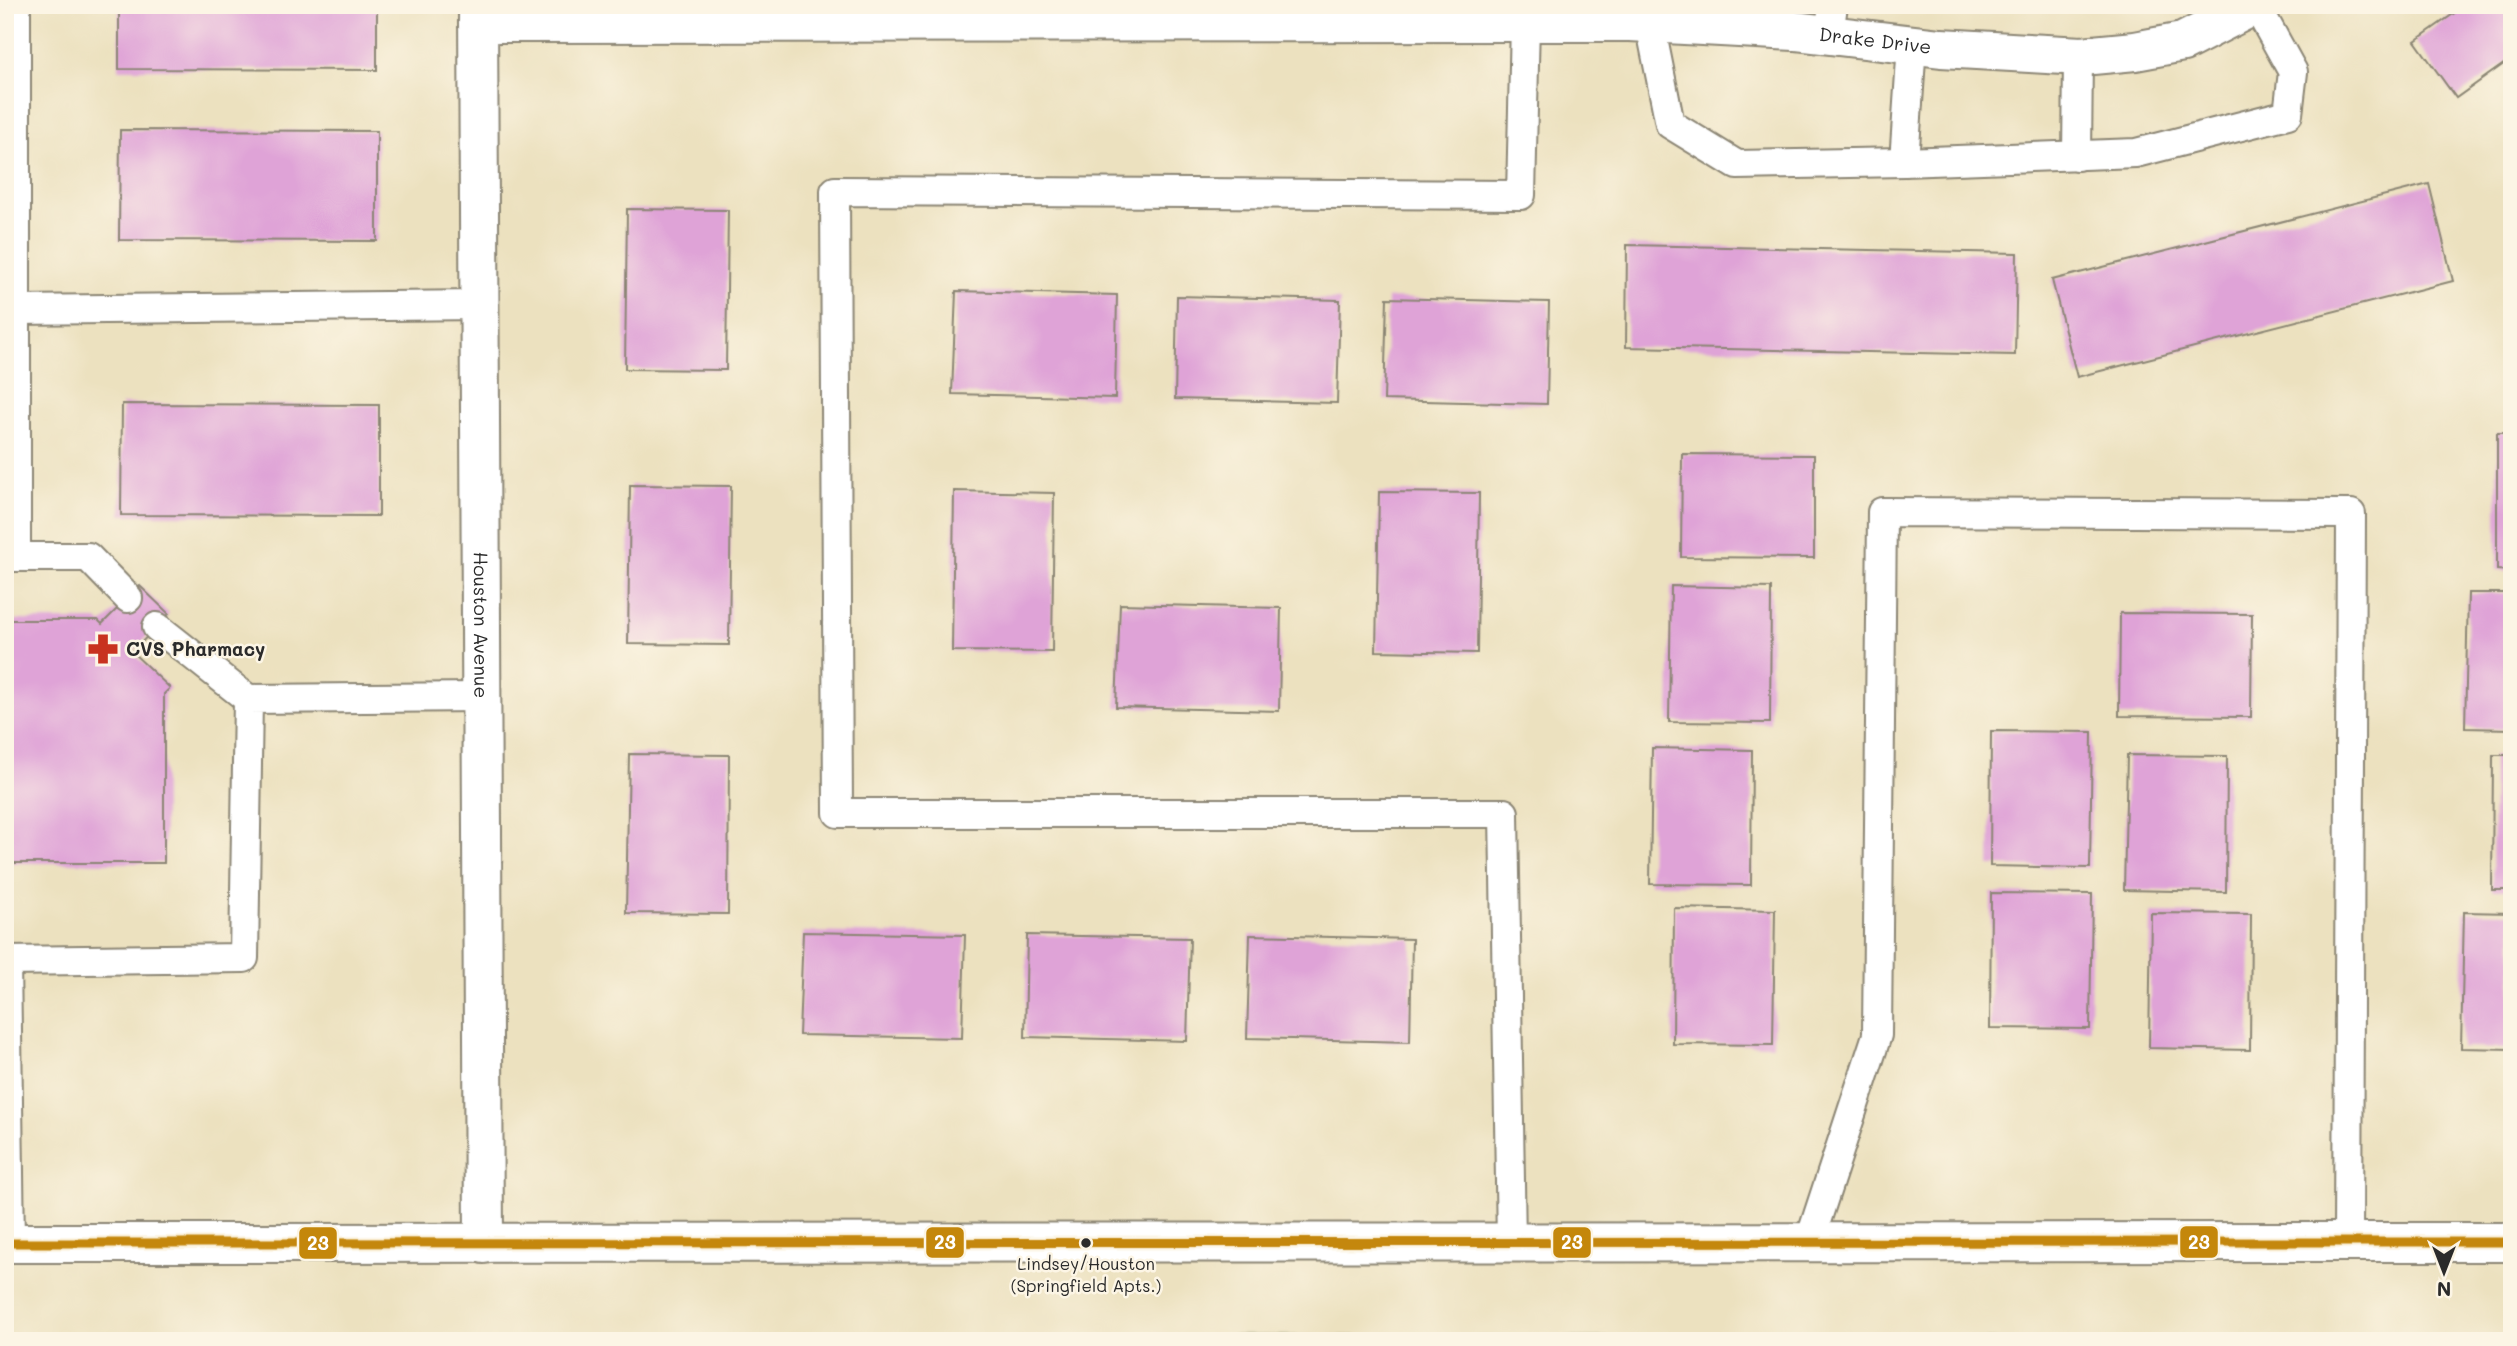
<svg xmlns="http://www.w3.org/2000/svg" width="2517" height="1346" font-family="Mali,sans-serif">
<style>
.green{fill:#b8d176;stroke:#727e50;stroke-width:2}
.building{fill:#dfa3d7}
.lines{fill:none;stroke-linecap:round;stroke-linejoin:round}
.service-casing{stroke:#8c8675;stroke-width:32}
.minor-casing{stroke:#8c8675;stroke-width:42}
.secondary-casing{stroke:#8c8675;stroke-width:42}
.service{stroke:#fff;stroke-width:28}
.minor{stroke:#fff;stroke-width:38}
.secondary{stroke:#fff;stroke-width:38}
.bus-1-casing{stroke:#fcf5e5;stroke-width:14}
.bus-1{stroke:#c4870b;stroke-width:9}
.bus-dot{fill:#2b2b2b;stroke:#fcf5e5;stroke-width:2.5}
.labels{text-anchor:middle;stroke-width:5;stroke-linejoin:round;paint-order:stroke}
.bus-label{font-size:17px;fill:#2b2b2b;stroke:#fcf5e5}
.street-label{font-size:19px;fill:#2b2b2b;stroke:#fcf5e5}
.poi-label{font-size:19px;font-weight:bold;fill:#2b2b2b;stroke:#fcf5e5;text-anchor:start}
.line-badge{stroke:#fcf5e5;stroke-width:2.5}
.badge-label{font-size:19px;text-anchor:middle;font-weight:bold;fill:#fff}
</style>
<rect width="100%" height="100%" fill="#fcf5e5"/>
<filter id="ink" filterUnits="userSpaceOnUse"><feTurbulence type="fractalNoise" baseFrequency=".0143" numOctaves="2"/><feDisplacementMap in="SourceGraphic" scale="14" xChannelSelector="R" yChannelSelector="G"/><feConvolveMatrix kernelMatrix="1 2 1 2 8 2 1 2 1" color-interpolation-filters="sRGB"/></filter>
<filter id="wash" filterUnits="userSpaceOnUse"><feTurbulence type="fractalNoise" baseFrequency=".00686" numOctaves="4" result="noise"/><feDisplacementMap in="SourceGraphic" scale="28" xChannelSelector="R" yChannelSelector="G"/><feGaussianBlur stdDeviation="1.57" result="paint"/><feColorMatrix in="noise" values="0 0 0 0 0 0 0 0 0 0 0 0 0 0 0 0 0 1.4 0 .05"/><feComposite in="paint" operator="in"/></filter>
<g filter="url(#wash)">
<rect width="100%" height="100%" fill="#ece1bf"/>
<path class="green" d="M 1212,1336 L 2024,1341 L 1207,1341 Z"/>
<g id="blocks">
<g class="building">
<path d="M 119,5 L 377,5 L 377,70 L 119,69 Z"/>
<path d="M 2466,5 L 2512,5 L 2512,58 L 2456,98 L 2415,41 Z"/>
<path d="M 120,130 L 377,131 L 377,241 L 119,240 Z"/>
<path d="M 2429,184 L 2453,281 L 2077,377 L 2052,280 Z"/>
<path d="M 627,209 L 728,210 L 726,370 L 625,369 Z"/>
<path d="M 1627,245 L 2017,253 L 2015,355 L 1626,347 Z"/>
<path d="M 956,291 L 1117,295 L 1115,398 L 952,394 Z"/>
<path d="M 1177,296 L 1340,300 L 1337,403 L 1175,399 Z"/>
<path d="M 1387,298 L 1549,302 L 1547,404 L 1384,400 Z"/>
<path d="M 122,404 L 379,405 L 379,516 L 121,515 Z"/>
<path d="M 2497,433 L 2512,433 L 2512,571 L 2497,570 Z"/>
<path d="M 1682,454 L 1814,455 L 1814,558 L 1681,557 Z"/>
<path d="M 630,485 L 731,486 L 729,645 L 628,644 Z"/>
<path d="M 954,491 L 1054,493 L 1052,652 L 952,651 Z"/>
<path d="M 1379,492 L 1479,493 L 1477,653 L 1376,651 Z"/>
<path d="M 140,586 L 169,614 L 132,652 L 170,688 L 164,694 L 164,863 L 5,863 L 5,620 L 98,620 L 102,624 Z"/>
<path d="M 1671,586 L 1771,588 L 1770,723 L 1669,722 Z"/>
<path d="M 2468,593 L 2512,593 L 2512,729 L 2465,728 Z"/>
<path d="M 1120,604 L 1281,608 L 1279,711 L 1116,707 Z"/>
<path d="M 2120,613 L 2252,614 L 2251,717 L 2119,716 Z"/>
<path d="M 1991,731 L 2092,732 L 2090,868 L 1990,866 Z"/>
<path d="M 1652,748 L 1752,750 L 1751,885 L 1650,884 Z"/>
<path d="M 629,754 L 729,755 L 728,914 L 626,913 Z"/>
<path d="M 2127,755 L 2227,756 L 2226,892 L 2124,890 Z"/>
<path d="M 2493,755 L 2512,755 L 2512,890 L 2492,890 Z"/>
<path d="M 1991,893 L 2092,894 L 2090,1029 L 1990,1028 Z"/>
<path d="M 1674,908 L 1775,910 L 1773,1045 L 1673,1044 Z"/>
<path d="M 2464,912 L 2512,913 L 2512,1049 L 2461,1048 Z"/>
<path d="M 2151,913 L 2251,914 L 2250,1050 L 2149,1048 Z"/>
<path d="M 803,932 L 965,935 L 962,1038 L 799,1035 Z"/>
<path d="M 1027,935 L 1190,938 L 1187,1041 L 1025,1037 Z"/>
<path d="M 1250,935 L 1412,939 L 1410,1042 L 1247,1038 Z"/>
</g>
</g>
</g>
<g filter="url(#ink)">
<use href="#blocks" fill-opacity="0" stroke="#8c8675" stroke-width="2"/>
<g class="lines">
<g class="service-casing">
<g id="service">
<path d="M 1650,24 L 1670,124 L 1737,165 L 1904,162 L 2136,153 L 2288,114 L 2293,72 L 2256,5"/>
<path d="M 1829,35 L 1833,5"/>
<path d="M 2077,156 L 2078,56"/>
<path d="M 1904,162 L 1912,44"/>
<path d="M 16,310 L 480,305"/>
<path d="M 5,557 L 16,557 L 16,5"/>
<path d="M 16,557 L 88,557 L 128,598"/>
<path d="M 157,627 L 248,699"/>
<path d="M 5,961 L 244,958 L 248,699 L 482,697"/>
<path d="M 6,961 L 10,1243"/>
<path d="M 1511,1243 L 1504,813 L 838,813 L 835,191 L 1521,195 L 1525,22"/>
<path d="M 1809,1243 L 1877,1035 L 1882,512 L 2351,514 L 2348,1242"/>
</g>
</g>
<g class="minor-casing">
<g id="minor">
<path id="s1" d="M 478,5 L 484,1244"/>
<path id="s2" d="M 478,23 L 1630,22 L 1795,31 L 1941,48 L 2082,56 L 2135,51 L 2183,42 L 2255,5"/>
</g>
</g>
<g class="secondary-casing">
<path id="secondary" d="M 5,1243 L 2512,1242"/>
</g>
<use href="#service" class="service"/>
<use href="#minor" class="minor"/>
<use href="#secondary" class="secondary"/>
<g class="bus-1-casing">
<path id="bus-1" d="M 5,1243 L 2512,1242"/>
</g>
<use href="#bus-1" class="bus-1"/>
</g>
</g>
<defs>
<g id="pharmacy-bare" transform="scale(2.415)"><path d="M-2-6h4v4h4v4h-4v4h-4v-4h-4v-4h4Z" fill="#c8321e" stroke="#fcf5e5" stroke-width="2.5" paint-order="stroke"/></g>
</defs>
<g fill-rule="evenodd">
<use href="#pharmacy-bare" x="103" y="649"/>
</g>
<circle class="bus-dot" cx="1086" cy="1243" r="6"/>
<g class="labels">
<g class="bus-label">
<text x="1086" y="1270">Lindsey/Houston<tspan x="1086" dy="22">(Springfield Apts.)</tspan></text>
</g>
<g class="street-label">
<text dy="7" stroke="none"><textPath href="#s2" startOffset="1398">Drake Drive</textPath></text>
<text dy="7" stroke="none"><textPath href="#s1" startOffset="620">Houston Avenue</textPath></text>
</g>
<g class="poi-label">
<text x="126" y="656">CVS Pharmacy</text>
</g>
</g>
<g class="line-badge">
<rect x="2179" y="1225" width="40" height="34" rx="7" fill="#c4870b"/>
<rect x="1552" y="1226" width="40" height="33" rx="7" fill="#c4870b"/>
<rect x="925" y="1226" width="40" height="33" rx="7" fill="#c4870b"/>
<rect x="298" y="1226" width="40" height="34" rx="7" fill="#c4870b"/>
</g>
<g class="badge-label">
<text x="2199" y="1249">23</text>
<text x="1572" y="1249">23</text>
<text x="945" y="1249">23</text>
<text x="318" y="1250">23</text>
</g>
<rect width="2517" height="1346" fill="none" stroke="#fcf5e5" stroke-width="28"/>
<g transform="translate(2444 1272) rotate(180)" stroke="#fcf5e5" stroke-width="5" paint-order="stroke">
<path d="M0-5L12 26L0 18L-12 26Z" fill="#2b2b2b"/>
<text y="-10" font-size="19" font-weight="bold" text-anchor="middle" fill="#2b2b2b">N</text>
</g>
</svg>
